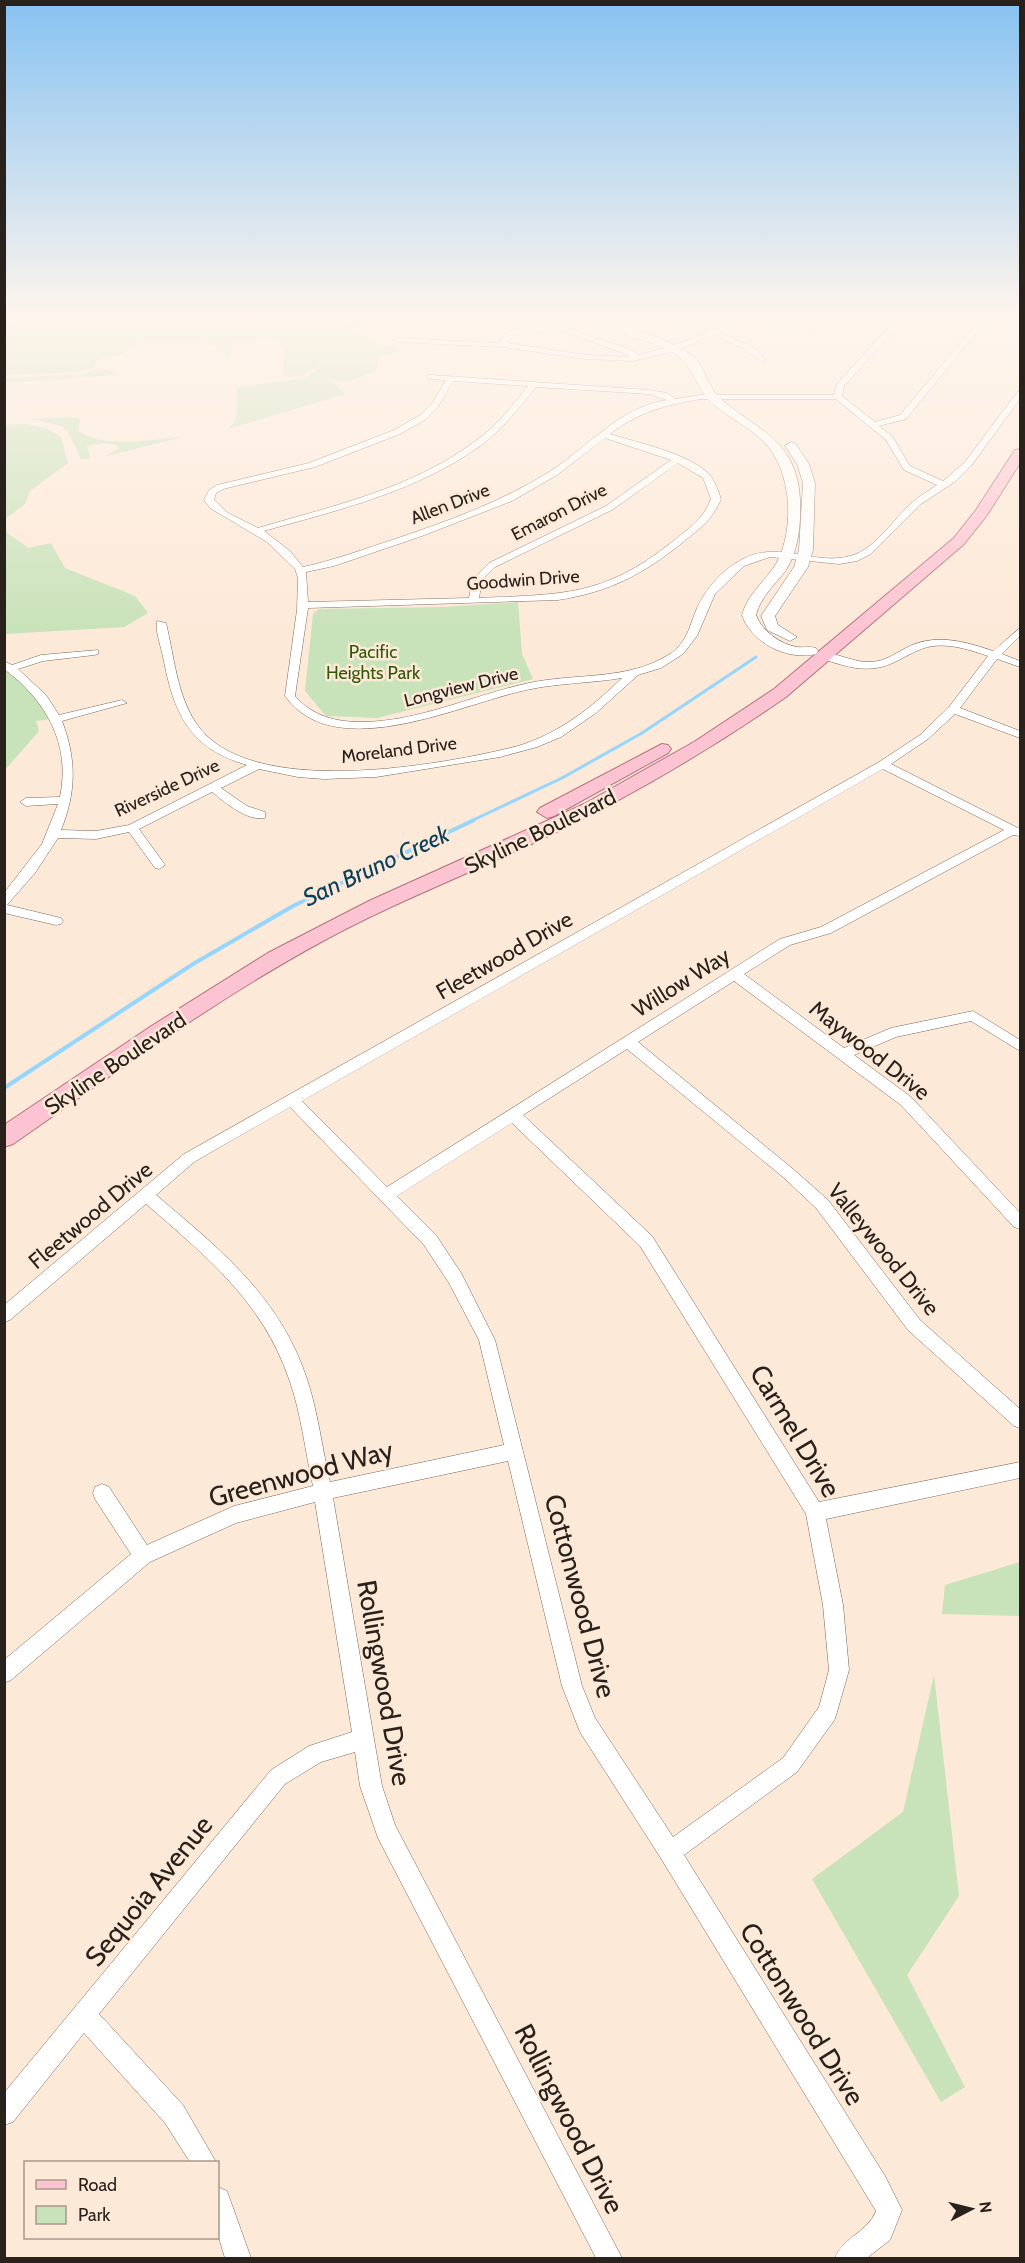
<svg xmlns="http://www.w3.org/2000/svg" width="1025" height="2263" font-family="Cabin,sans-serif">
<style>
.green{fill:#c8e2b9}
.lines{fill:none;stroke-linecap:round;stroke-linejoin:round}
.stream-far1{stroke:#95d6ff;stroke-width:3}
.stream{stroke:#95d6ff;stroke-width:4}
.street-casing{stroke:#796758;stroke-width:1}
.secondary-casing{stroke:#796758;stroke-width:1}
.primary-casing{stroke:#b1727e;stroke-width:2}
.street{fill:#fff;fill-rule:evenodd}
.secondary{fill:#fff;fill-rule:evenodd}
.primary{fill:#fcc4d2;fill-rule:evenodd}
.labels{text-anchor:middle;stroke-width:5;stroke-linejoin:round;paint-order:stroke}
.far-street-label{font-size:18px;fill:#29211b;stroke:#fde9d8}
.far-park-label{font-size:18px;fill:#2f5903;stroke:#fde9d8}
.street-label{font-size:22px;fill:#29211b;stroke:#fde9d8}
.water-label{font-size:24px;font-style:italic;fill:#093f5a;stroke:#fde9d8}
.near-street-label{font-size:27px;fill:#29211b;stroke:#fde9d8}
</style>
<rect width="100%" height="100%" fill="#fde9d8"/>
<g class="green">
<path d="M 4,315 L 231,315 L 262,320 L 282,315 L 347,315 L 364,323 L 353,329 L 375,341 L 375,348 L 396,344 L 397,351 L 379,358 L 376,371 L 348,382 L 328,379 L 346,394 L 228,429 L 236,421 L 237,387 L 307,378 L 322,364 L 301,376 L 283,377 L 284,347 L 273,339 L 233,341 L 230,358 L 224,358 L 224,350 L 195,340 L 154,341 L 139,344 L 118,356 L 102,357 L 91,369 L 77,372 L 5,375 Z"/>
<path d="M 99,369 L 108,370 L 116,375 L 5,383 L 5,378 L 85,374 Z"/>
<path d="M 68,417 L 80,419 L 78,431 C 104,449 151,439 182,437 L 103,457 L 119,449 L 117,445 L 102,443 L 87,446 L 90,459 L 81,459 C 64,424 73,428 32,419 Z"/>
<path d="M 25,424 L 46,428 L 61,437 L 68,463 L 30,491 L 25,504 L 5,519 L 7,533 L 29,548 L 51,543 L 65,568 L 135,596 L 148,613 L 124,627 L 5,634 L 5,425 Z"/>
<path d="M 518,602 L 522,654 L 533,679 L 377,718 L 326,716 L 305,691 L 313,614 L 319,609 L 444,607 Z"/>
<path d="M 4,663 L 58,718 L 36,721 L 39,731 L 5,770 Z"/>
<path d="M 1020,1562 L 1020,1616 L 942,1614 L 945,1585 Z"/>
<path d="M 934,1675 L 959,1896 L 907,1975 L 965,2087 L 941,2102 L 812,1879 L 903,1812 Z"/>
</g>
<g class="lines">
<path class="stream-far1" d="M 471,821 L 562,778 L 642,733 L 756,657"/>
<path class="stream" d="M 4,1088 L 193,964 L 293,906 L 474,820"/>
<g class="street-casing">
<g id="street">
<path d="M 408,315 L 521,315 L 467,321 Z"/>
<path d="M 654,315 C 673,315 701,331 714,330 C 723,329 732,320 738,315 L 818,327 L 814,329 L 742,318 L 720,333 L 748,345 L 759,352 L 765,360 L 761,362 L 743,348 L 714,335 L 677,350 L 633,361 L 586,359 L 502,347 L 397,342 L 393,340 L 397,338 L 500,343 L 505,333 L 510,331 L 557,325 L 632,350 L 638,355 L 672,346 L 707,333 ZM 556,329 L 626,354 L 630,357 L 586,355 L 507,343 L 515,335 Z"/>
<path d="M 900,315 L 908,315 L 844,386 L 842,396 L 875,422 L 900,415 L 984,315 L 991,315 L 906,419 L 879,426 L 892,436 L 910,466 L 943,481 L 965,462 L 1017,392 L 1020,392 L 1020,399 L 971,466 L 956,481 L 921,504 L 871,554 L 857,561 L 839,564 L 770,557 L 744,566 L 715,594 L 697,636 L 683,654 L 661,668 L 638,675 L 596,713 L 561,737 L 537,747 L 500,757 L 376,777 L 324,779 L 298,777 L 259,769 L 221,788 L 247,806 L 265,812 L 265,818 C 246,821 226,803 212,792 L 139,829 L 165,865 L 159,869 L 155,868 L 129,832 L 96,839 L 58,838 L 35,873 L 7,905 L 61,918 L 63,921 L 61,924 L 56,925 L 4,913 L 4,893 L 42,844 L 58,804 L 26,806 L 20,802 L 26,798 L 60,797 C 71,744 46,700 4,669 L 4,661 L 12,665 L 41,655 L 98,650 L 98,654 L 94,655 L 43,661 L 18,669 L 46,695 L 59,715 L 122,700 L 127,703 L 62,721 C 77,760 76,793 61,830 L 96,831 L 129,825 L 247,765 C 188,748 174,713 163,657 C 161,646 155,631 157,621 L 166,623 C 174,656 177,695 196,723 C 247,801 443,765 518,746 C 560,733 591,708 622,678 C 592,683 561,683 531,689 C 464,702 336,767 285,696 L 297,610 L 298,578 L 295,569 L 267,542 L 210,508 L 204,500 L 209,490 L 217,485 L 309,463 L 394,430 L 419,416 L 432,404 L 446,380 L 428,379 L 428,375 L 431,375 L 649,390 L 667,393 L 675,399 L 701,395 L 834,395 L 837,384 ZM 453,381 L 528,386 C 512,406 496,427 474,442 C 411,489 332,506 258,528 L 228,513 L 214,500 L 216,493 L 223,489 L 315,467 L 400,434 L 425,420 L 438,407 ZM 536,387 L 649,394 L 667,400 C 617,408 589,447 549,472 C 501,502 448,521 395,539 C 364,549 335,560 303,567 L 290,551 L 264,531 C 338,510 416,492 480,446 C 502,430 519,408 536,387 ZM 701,399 L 836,399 L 886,440 L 904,470 L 937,485 C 930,490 921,495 915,500 C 894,517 877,549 850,556 C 814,566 778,540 743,559 C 723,569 706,588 697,608 C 690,625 687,643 670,654 C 628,681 575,673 529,683 C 473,695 418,722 361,722 C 336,722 312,716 295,696 L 308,608 L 558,600 C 609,592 642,575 682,543 C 701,527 711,522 721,499 C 718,490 715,481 709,474 C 688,453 638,443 610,434 C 638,412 666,405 701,399 ZM 605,438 L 671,460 L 606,506 L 489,563 L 472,580 L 469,598 L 308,602 L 306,572 L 334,566 L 422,536 L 512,501 L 557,475 ZM 678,463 L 703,478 L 711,499 C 703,520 689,528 672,542 C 603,597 562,594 479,598 L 482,580 L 495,567 L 612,510 Z"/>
<path d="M 1003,315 L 1020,315 L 1020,319 Z"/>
<path d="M 1020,628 L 1020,636 L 1002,654 L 1020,661 L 1020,667 L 997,659 L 960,708 L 1020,731 L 1020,738 L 955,714 L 928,739 L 891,764 L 1020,829 L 1020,836 L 1013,835 L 831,933 L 790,945 L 744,974 L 844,1048 L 891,1028 L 973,1011 L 1020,1040 L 1020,1051 L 971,1021 L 896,1037 L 854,1055 L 911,1097 L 1020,1213 L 1020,1229 L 1014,1227 L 901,1105 L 734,981 L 638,1042 L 793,1169 L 828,1200 L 920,1320 L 1020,1409 L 1020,1428 L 1014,1426 L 908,1330 L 816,1208 L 783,1177 L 627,1049 L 523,1115 L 652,1236 L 819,1502 L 1020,1462 L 1020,1478 L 826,1519 L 843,1605 L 849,1670 L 835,1719 L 797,1772 L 684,1855 L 885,2176 L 902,2210 L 890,2240 L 867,2258 L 835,2258 C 842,2238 868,2232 876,2211 L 662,1860 L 580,1732 L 562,1686 L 508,1461 L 333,1498 L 382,1786 L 395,1825 L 622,2258 L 596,2258 L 378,1838 L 360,1786 L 355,1752 L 321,1762 L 285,1784 L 99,2014 L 183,2105 L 216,2162 L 190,2162 L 165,2123 L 84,2033 L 13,2122 L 4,2125 L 4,2093 L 271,1770 L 309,1746 L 352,1732 L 315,1502 L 236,1523 L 150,1562 L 11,1680 L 4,1683 L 4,1660 L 131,1554 L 95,1499 L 93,1493 L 95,1487 L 102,1484 L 109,1487 L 147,1545 L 234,1506 L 313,1486 C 305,1451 301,1412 289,1379 C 262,1301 206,1256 146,1204 L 10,1320 L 4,1322 L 4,1305 L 184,1154 L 879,762 L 920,735 L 949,707 L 988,656 C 967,649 941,640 919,650 C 904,656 892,666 876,668 C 857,671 838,664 820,658 L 820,654 C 836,651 853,663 870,662 C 886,662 898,651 912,645 C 939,634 967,642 993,651 ZM 883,769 L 1004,830 L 821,927 L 780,939 L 387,1187 L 302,1101 ZM 290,1107 L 424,1245 L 449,1283 L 479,1340 L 504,1445 L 330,1482 C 322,1448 318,1412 307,1379 C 280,1297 220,1249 156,1195 L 194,1162 ZM 512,1123 L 640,1246 L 806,1514 L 823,1605 L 829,1670 L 819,1707 L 783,1758 L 673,1837 L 595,1718 L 582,1686 L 495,1340 L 461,1273 L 436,1235 L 397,1196 Z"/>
<path d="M 218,2187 L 227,2191 L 251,2258 L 225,2258 L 218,2235 Z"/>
</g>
</g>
<g class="secondary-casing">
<g id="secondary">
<path d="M 507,315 L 526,315 L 521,318 Z"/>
<path d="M 581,315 C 600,313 680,343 695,358 C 706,370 708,388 722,400 C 759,431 797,441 800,499 C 801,522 799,550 786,570 C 775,585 761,596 756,615 C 762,631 780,644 797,647 C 803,648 810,646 816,648 L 818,651 L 816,654 C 788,661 751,643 742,615 C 748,593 766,581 777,562 C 795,527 792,470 763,441 C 749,427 731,419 715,406 C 695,389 694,363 670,351 C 645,337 600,333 581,315 Z"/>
<path d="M 791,442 L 795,443 L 809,464 L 815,483 L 813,550 L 808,567 L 775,616 L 778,625 L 797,637 L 790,641 L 767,630 L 761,616 L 794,567 L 799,550 L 803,483 L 797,464 L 785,446 Z"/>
</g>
</g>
<g class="primary-casing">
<g id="primary">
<path d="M 1020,449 L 1020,463 L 987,515 L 964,544 L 786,697 C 708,751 626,799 540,840 C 468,874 393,903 323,941 C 214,1000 114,1074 13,1144 L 4,1147 L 4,1125 L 150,1027 L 268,953 L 369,901 L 584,804 L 694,742 L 774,689 L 954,538 L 976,510 L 1015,450 Z"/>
<path d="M 662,744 L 668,745 L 671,749 L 668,753 L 554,816 L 547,818 L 537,812 L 540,808 Z"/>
</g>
</g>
<use href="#street" class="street"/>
<use href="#secondary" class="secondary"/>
<use href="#primary" class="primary"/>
</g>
<linearGradient id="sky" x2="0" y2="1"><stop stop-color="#87c2f1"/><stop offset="0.5" stop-color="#fef5ed"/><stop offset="1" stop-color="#fef5ed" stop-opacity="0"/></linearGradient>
<rect width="1025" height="631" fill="url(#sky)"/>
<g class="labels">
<g class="far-street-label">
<text transform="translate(450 504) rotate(-21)" y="6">Allen Drive</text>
<text transform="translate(559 512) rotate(-27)" y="6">Emaron Drive</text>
<text transform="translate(523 580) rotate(-4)" y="6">Goodwin Drive</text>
<text transform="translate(461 687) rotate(-14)" y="6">Longview Drive</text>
<text transform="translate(399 750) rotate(-7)" y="6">Moreland Drive</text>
<text transform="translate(167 788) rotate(-25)" y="6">Riverside Drive</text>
</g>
<g class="far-park-label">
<text x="373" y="658">Pacific<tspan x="373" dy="21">Heights Park</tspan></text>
</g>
<g class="street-label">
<text transform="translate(540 831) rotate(-26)" y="8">Skyline Boulevard</text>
<text transform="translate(504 955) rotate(-30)" y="8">Fleetwood Drive</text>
<text transform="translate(681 982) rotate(-32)" y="8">Willow Way</text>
<text transform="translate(870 1050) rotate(38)" y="8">Maywood Drive</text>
<text transform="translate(115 1063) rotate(-34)" y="8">Skyline Boulevard</text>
<text transform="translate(90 1215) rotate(-40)" y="8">Fleetwood Drive</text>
<text transform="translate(884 1249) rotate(51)" y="8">Valleywood Drive</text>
</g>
<g class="water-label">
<text transform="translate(376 866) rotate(-25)" y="8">San Bruno Creek</text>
</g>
<g class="near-street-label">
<text transform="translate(795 1431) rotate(59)" y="9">Carmel Drive</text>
<text transform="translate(301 1474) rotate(-15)" y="9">Greenwood Way</text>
<text transform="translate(580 1596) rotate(75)" y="9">Cottonwood Drive</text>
<text transform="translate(384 1683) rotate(80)" y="9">Rollingwood Drive</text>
<text transform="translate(149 1891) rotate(-51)" y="9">Sequoia Avenue</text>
<text transform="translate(802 2014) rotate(58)" y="9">Cottonwood Drive</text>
<text transform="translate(569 2119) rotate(63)" y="9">Rollingwood Drive</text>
</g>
</g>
<rect width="1025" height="2263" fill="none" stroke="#29211b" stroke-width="12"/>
<rect x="24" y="2161" width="195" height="78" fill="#fde9d8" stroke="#a8998c" stroke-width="1.5"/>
<rect x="36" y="2180" width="30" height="9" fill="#fcc4d2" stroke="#a8998c" stroke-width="1.5"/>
<text x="78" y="2191" font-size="18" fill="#29211b">Road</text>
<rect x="36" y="2206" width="30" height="18" fill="#c8e2b9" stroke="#a8998c" stroke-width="1.5"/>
<text x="78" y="2221" font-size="18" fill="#29211b">Park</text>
<g transform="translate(971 2209) rotate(83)" stroke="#fde9d8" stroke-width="4.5" paint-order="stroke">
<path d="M0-4.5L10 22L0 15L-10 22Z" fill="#29211b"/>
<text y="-9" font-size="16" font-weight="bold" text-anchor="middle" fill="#29211b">N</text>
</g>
</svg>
